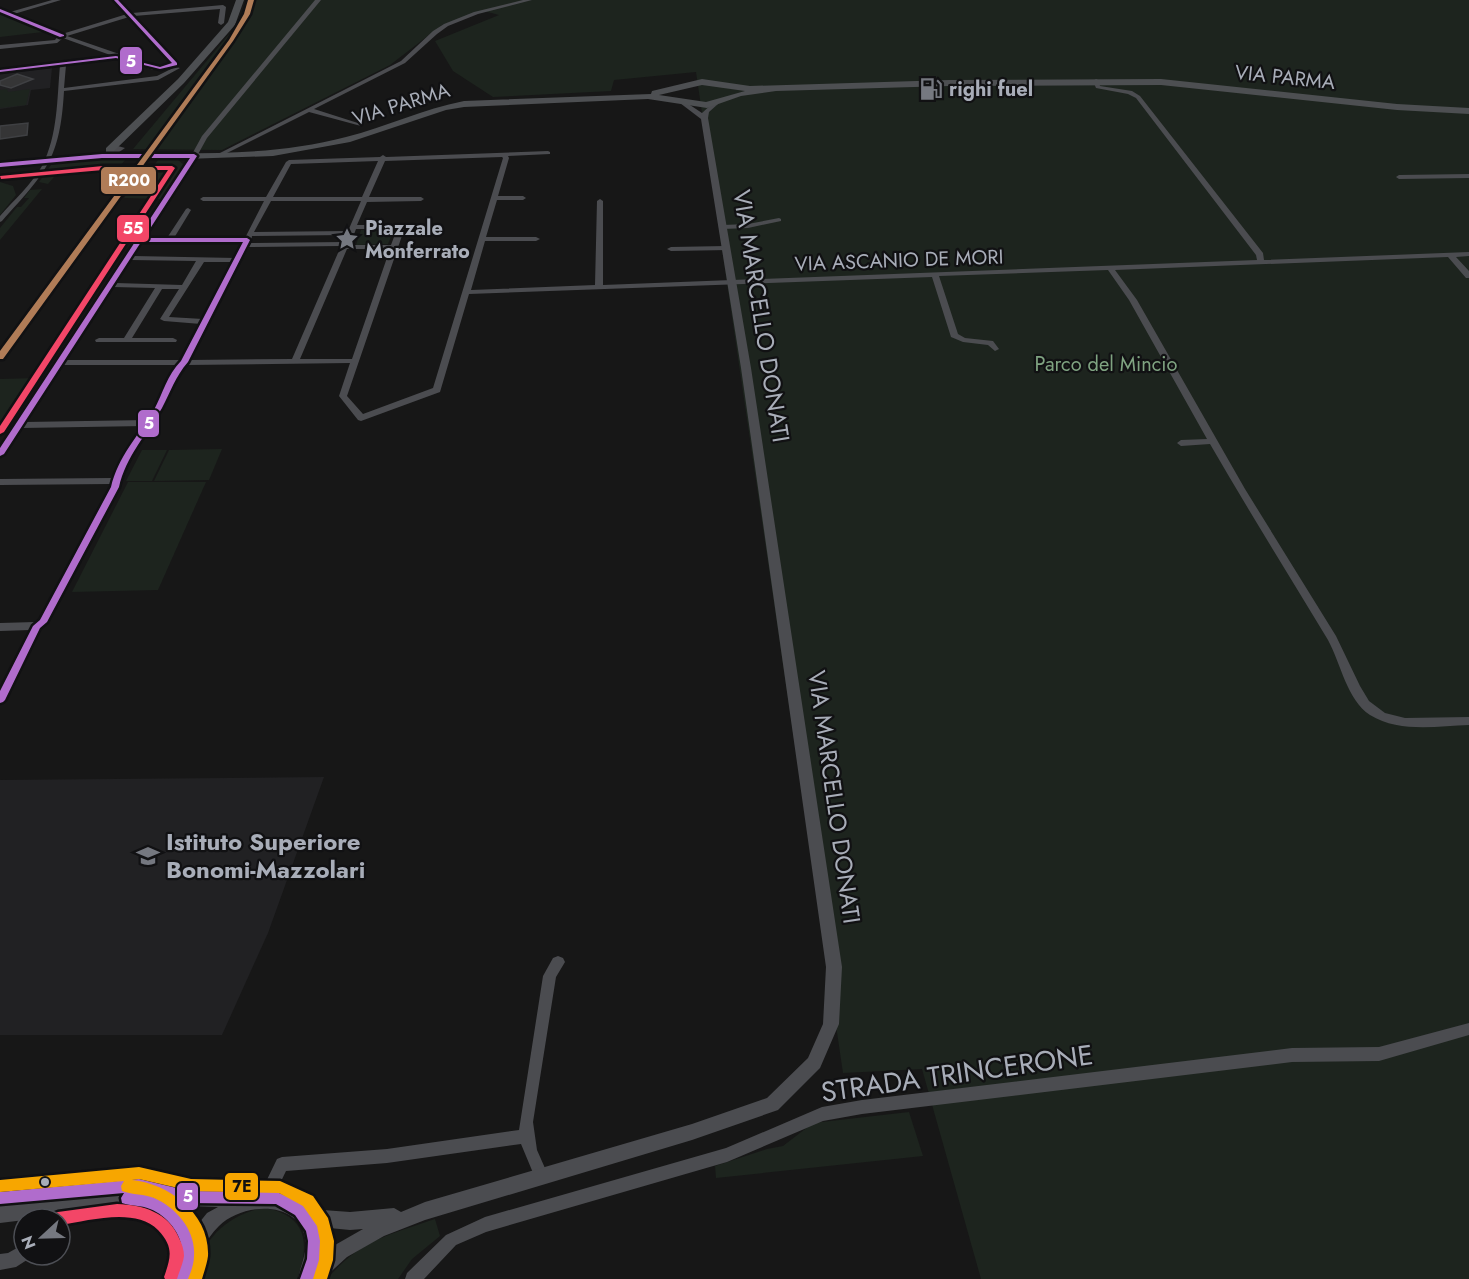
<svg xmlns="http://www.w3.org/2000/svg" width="1469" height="1279" font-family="Jost,sans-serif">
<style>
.built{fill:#212123}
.green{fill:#1d241e}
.building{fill:#353536;stroke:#3f4043;stroke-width:1.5}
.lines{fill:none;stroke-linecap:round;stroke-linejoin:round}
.minor{fill:#4b4c50;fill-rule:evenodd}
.tertiary{fill:#4b4c50;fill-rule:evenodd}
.secondary{fill:#4a4a4e;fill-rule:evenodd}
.primary{fill:#4d4f52;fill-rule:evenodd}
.bus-1-casing{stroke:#111113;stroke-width:5}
.bus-2-casing{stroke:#111113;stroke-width:5}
.bus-3-casing{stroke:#111113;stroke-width:5}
.bus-1{fill:#b06ccc;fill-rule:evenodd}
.bus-2{fill:#f34667;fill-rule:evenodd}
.bus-3{fill:#f7a600;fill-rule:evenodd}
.rail-1-casing{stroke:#111113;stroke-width:5}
.rail-1{fill:#b07c57;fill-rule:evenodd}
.bus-dot{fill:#a8adb8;stroke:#111113;stroke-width:2}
.labels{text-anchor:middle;stroke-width:4.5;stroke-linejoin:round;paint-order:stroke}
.far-street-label{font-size:20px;fill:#a8adb8;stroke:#111113}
.far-poi-label{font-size:20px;font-weight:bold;fill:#a8adb8;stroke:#111113;text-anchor:start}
.far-park-label{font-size:20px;fill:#7fa381;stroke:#111113}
.street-label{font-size:24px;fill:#a8adb8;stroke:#111113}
.poi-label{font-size:24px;font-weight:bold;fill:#a8adb8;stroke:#111113;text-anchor:start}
.near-street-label{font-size:28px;fill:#a8adb8;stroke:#111113}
.line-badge{stroke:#111113;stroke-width:2}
.badge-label{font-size:16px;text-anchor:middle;font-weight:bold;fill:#fff}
.pale-badge-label{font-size:16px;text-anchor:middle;font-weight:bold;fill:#111}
</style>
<rect width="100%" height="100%" fill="#171717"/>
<g class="built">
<path d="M 52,68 L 50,88 L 31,90 L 28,105 L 0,109 L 0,74 Z"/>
<path d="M 324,777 L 268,933 L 222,1035 L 0,1035 L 0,780 Z"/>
</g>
<g class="green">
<path d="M 247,0 L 1469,0 L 1469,1279 L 981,1279 L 922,1069 L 843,1073 L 696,72 L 614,80 L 611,91 L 493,97 L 453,71 L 435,41 L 499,15 L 484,11 L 442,25 L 390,65 L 222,150 L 133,149 L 246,14 Z"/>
<path d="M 0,14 L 43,32 L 0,37 Z"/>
<path d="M 7,89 L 8,92 L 30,89 L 26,105 L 0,108 L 0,90 Z"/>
<path d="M 73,160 L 125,160 L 116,171 L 59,171 L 48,184 L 39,182 L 51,165 Z"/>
<path d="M 158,160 L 178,160 L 184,165 L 161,199 L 124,198 L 140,174 L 149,173 Z"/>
<path d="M 0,182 L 13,186 L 16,195 L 0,215 Z"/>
<path d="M 42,189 L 0,240 L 0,228 L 17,207 L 21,207 L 29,198 L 24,198 L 30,190 Z"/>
<path d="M 361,230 L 394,230 L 388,244 L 356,245 Z"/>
<path d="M 38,378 L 8,421 L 0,421 L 0,379 Z"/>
<path d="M 222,449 L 209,480 L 154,481 L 169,450 Z"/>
<path d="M 142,450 L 167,450 L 152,481 L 126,481 Z"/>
<path d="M 128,482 L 206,482 L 158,590 L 72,592 Z"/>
<path d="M 909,1112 L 923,1156 L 716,1178 L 715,1166 L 767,1149 L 783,1146 L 813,1123 Z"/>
<path d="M 262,1208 C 306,1213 311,1243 297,1279 L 198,1279 C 197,1241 228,1215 262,1208 Z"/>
<path d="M 435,1219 L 440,1236 L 412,1259 L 398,1279 L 327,1279 C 362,1239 386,1236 435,1219 Z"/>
</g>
<g class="building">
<path d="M 17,74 L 33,79 L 11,88 L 0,85 L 0,81 Z"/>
<path d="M 28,123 L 27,135 L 0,139 L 0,126 Z"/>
</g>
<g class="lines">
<g class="minor">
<path d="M 52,0 L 61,0 L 14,14 L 62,34 L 127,14 L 113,0 L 119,0 L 132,13 L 223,5 L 226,7 L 224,23 L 221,25 L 218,23 L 220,9 L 134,16 L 177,61 L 177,65 L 167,70 L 153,70 L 118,58 L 66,65 L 64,88 L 157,76 L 175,67 L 180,68 L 158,80 L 64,91 C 60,160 46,172 2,221 L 0,222 L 0,216 C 14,200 31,185 42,166 C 58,135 57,99 60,65 L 0,73 L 0,69 L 113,56 L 63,38 L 57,43 L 0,49 L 0,45 L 55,40 L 58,36 L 0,12 L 0,8 L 10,12 ZM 129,17 L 172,63 L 166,66 L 154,66 L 67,36 Z"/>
<path d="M 315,0 L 321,0 L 207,138 L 191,167 L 145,238 L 167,238 L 186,209 L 188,208 L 191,210 L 174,238 L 245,238 L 264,201 L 203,201 L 200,199 L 203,197 L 266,197 L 286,162 L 289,160 L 380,157 L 383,155 L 386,157 L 548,151 L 550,152 L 550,154 L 508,156 L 509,158 L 498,196 L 523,196 L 526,198 L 523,200 L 497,200 L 486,237 L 536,237 L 540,239 L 536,241 L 485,241 L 471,290 L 595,285 L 597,201 L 600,199 L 603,201 L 603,285 L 1257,260 L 1256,255 L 1136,98 L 1128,94 L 1096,88 L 1093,81 L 1096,79 L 1098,80 L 1100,86 L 1132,91 L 1140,96 L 1263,253 L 1264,260 L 1469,252 L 1469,256 L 1456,257 L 1469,271 L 1469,278 L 1466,278 L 1448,257 L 1115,270 L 1137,300 L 1245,489 L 1336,636 L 1360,686 L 1369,701 L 1385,713 L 1405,718 L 1469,717 L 1469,725 C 1437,726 1399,733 1370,715 C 1347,700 1341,664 1328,640 C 1289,575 1248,510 1210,444 L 1181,446 L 1177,443 L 1181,440 L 1207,439 L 1129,300 L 1108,270 L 939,276 L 958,334 L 965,338 L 993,341 L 999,349 L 995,351 L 988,345 L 963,342 L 951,337 L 932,277 L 469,294 L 440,392 L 361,421 L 358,420 L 339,396 L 350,363 L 186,365 L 181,368 C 172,386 165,406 155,423 C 146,438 117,470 120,487 L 48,622 L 41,628 L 6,700 L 4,703 L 0,704 L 0,689 L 30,630 L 0,631 L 0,623 L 35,622 L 39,620 L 110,487 L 110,484 L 0,485 L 0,479 L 111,478 L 127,450 L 145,426 L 22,428 L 3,456 L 0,457 L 0,447 L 185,167 L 202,136 ZM 502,157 L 503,158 L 433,388 L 363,414 L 347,396 L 405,227 L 401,225 L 357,225 L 367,202 L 421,201 L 424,199 L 421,197 L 369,197 L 385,161 ZM 378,161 L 362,197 L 273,197 L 291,164 ZM 271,201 L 361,201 L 348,231 L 254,232 ZM 356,229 L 397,229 L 391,245 L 350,245 ZM 346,235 L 343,242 L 251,243 L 252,236 ZM 142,242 L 244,242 L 236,258 L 133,256 ZM 341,246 L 292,359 L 189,360 L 249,247 ZM 347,249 L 390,249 L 352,359 L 300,359 ZM 131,260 L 196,261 L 182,285 L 116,283 ZM 204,262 L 234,262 L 203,319 L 169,317 ZM 113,287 L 155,288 L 124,338 L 99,338 L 95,340 L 96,342 L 176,342 L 177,340 L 173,338 L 132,338 L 162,289 L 179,289 L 160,319 L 164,321 L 201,324 L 181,360 L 65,360 ZM 62,365 L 175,365 L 148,420 L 25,422 Z"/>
<path d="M 523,0 L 532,0 L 478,14 L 448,26 L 437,34 L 405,63 L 314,109 L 361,124 L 361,126 L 309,112 L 221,156 L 216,155 L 401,61 L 433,31 L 444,24 L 474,12 Z"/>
<path d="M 1469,174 L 1469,178 L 1399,179 L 1396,177 L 1399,175 Z"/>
<path d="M 779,218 L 781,219 L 781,221 L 748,228 L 723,229 L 719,227 L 723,225 L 748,224 Z"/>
<path d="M 726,246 L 730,248 L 729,250 L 671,251 L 667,249 L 671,247 Z"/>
<path d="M 558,956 L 563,958 L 565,962 L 556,977 L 533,1122 L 537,1150 L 548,1175 L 546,1180 L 541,1182 L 536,1180 L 521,1144 L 387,1163 L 286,1171 L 271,1202 L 266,1205 L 261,1202 L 258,1197 L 261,1192 L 277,1159 L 282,1157 L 387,1149 L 519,1130 L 543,976 L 553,958 Z"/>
<path d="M 1469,1023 L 1469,1035 L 1379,1061 L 1292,1062 L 862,1114 L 823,1121 L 727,1162 L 486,1232 L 456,1245 L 424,1279 L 405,1279 L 407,1273 L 446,1235 L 485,1217 L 726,1148 L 822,1107 L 862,1100 L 1292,1048 L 1379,1047 Z"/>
<path d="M 24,1244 L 24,1255 L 31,1255 L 30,1258 L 16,1267 L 0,1270 L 0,1254 L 8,1253 Z"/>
</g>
<path class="tertiary" d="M 680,101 L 684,101 L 702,113 L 713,103 L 718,104 L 709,112 L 708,118 L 751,368 L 842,967 L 839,1024 L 820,1068 L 778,1110 L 692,1140 L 425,1220 L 384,1236 L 347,1257 L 323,1279 L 298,1279 C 300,1268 306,1254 306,1243 C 302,1199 243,1202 219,1226 C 203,1242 198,1258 192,1279 L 174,1279 C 176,1272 181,1263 181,1256 C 181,1252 178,1246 177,1242 C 169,1220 154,1210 131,1207 L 0,1223 L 0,1189 L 139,1176 L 189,1188 L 257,1192 L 266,1190 L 290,1195 L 309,1209 L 350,1212 L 394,1208 L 401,1212 L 425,1202 L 692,1124 L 767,1098 L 808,1058 L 823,1024 L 826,967 L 741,368 L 701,119 L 680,103 ZM 162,1198 L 189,1206 L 218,1207 L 207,1213 L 191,1233 L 176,1208 ZM 319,1227 L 350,1230 L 363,1229 L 335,1245 L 321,1257 L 324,1244 Z"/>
<path class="secondary" d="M 118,146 L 125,148 L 109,159 L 0,168 L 0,162 L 107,154 Z"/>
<path class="primary" d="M 236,0 L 244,0 L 235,25 L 184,83 L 114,151 L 114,153 C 191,153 271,157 346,137 C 386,127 423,109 464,101 L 651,94 L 652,91 L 702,79 L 750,86 L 949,80 L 1161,79 L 1397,104 L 1469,108 L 1469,114 L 1397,110 L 1161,85 L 949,86 L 776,91 L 741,96 L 707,108 L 648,99 L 464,107 L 446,110 L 350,142 L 273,156 L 185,159 L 106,158 L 106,148 L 178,79 L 228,22 ZM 702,85 L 745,91 L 706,102 L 659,95 Z"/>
<g class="bus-1-casing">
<g id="bus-1">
<path d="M 114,0 L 118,0 L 177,63 L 177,65 L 160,69 L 116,58 L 0,72 L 0,70 L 116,56 L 160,67 L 172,63 Z"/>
<path d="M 0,9 L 64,35 L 64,36 L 60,37 L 0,12 Z"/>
<path d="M 102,154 L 194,154 L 197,156 L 144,238 L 247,238 L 250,240 L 188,362 C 175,377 171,391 162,408 C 147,434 126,456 119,487 L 47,622 L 40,628 L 5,700 L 3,702 L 0,703 L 0,691 L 33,626 L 40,620 L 111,487 C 118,457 138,436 154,410 C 163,393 167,375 181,361 L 243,242 L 141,242 L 4,454 L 0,456 L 0,448 L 190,158 L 102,158 L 0,167 L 0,163 Z"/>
<path d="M 139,1179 L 189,1191 L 277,1192 L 305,1205 L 317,1223 L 322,1241 L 321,1259 L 314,1279 L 300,1279 L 307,1259 L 308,1241 L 306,1231 L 295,1215 L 276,1204 L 189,1203 L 139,1191 L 133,1192 C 164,1195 193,1219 196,1252 C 196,1261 192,1270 190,1279 L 176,1279 C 178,1272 182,1264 182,1256 C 184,1236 168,1216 150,1209 C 141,1205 131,1206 122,1203 L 121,1198 L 124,1193 L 0,1204 L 0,1192 Z"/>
</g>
</g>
<g class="bus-2-casing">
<g id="bus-2">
<path d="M 103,166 L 172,166 L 175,168 L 4,432 L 0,434 L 0,426 L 168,170 L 103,170 L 1,179 L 0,176 Z"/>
<path d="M 117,1204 C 143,1205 168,1212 179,1238 C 182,1244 184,1250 184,1256 C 183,1264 179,1272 177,1279 L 165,1279 L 164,1277 C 171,1257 174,1247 158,1230 C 135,1207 89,1221 60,1225 L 60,1219 L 51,1219 L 53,1214 L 58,1212 Z"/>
</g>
</g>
<g class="bus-3-casing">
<path id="bus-3" d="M 139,1167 L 191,1179 L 280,1181 L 313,1196 L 328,1218 L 334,1241 L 333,1260 L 327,1279 L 313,1279 L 319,1260 L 320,1241 L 317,1226 L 303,1206 L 279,1193 L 191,1191 L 139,1179 L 132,1180 C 170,1184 210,1214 208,1256 C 207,1264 204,1272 202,1279 L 188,1279 C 191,1272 194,1264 194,1256 C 196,1231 177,1208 154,1198 C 144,1194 133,1195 122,1191 L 121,1186 L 124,1181 L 0,1192 L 0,1180 Z"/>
</g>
<use href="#bus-1" class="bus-1"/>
<use href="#bus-2" class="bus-2"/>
<use href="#bus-3" class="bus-3"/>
<g class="rail-1-casing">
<path id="rail-1" d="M 248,0 L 254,0 L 250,14 L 233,41 L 3,359 L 0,359 L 0,351 L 229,40 L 244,14 Z"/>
</g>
<use href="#rail-1" class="rail-1"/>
</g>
<defs>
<g id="fuel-bare" transform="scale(1.8)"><path d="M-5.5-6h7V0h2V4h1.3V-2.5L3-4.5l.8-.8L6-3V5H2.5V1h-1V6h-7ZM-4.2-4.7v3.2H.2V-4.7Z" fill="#757880" stroke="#111113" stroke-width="2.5" paint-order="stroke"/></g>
<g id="sight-bare" transform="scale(1.8)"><path d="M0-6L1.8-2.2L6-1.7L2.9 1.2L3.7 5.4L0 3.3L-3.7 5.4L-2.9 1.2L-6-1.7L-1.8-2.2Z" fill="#757880" stroke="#111113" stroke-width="2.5" paint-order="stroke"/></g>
<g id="school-bare" transform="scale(1.8)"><path d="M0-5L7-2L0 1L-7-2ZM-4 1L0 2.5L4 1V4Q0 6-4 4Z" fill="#757880" stroke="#111113" stroke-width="2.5" paint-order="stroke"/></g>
</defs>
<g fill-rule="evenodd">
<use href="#fuel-bare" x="931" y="89"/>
<use href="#sight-bare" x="347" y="239"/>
<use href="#school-bare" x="148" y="856"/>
</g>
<circle class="bus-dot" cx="45" cy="1182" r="5"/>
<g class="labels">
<g class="far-street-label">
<text transform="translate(1285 77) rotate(6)" y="7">VIA PARMA</text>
<text transform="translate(401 104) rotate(-17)" y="7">VIA PARMA</text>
<text transform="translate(899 260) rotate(-2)" y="7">VIA ASCANIO DE MORI</text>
</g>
<g class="far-poi-label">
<text x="949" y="96">righi fuel</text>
<text x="365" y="235">Piazzale<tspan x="365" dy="23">Monferrato</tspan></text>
</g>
<g class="far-park-label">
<text x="1106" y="371">Parco del Mincio</text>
</g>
<g class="street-label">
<text transform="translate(761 316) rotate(81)" y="8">VIA MARCELLO DONATI</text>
<text transform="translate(834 797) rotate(82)" y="8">VIA MARCELLO DONATI</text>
</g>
<g class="poi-label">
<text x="166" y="850">Istituto Superiore<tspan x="166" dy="28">Bonomi-Mazzolari</tspan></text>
</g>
<g class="near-street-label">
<text transform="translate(957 1073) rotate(-8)" y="10">STRADA TRINCERONE</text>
</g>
</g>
<g class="line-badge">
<rect x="119" y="46" width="24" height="29" rx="6" fill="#b06ccc"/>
<rect x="100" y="166" width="57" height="29" rx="6" fill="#b07c57"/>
<rect x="116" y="214" width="34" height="29" rx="6" fill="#f34667"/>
<rect x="137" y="409" width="23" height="29" rx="6" fill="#b06ccc"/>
<rect x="224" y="1172" width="35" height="29" rx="6" fill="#f7a600"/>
<rect x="176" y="1182" width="23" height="29" rx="6" fill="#b06ccc"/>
</g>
<g class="badge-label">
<text x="131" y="67">5</text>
<text x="129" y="186">R200</text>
<text x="133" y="234">55</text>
<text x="149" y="429">5</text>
<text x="188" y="1202">5</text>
</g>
<g class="pale-badge-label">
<text x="242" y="1192">7E</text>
</g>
<g transform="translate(42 1237) rotate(248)"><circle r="28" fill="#111113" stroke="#4d4f55" stroke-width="1.5"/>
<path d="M0-4.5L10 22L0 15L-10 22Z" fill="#757880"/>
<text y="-9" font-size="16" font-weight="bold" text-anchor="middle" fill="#a8adb8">N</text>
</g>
</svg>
